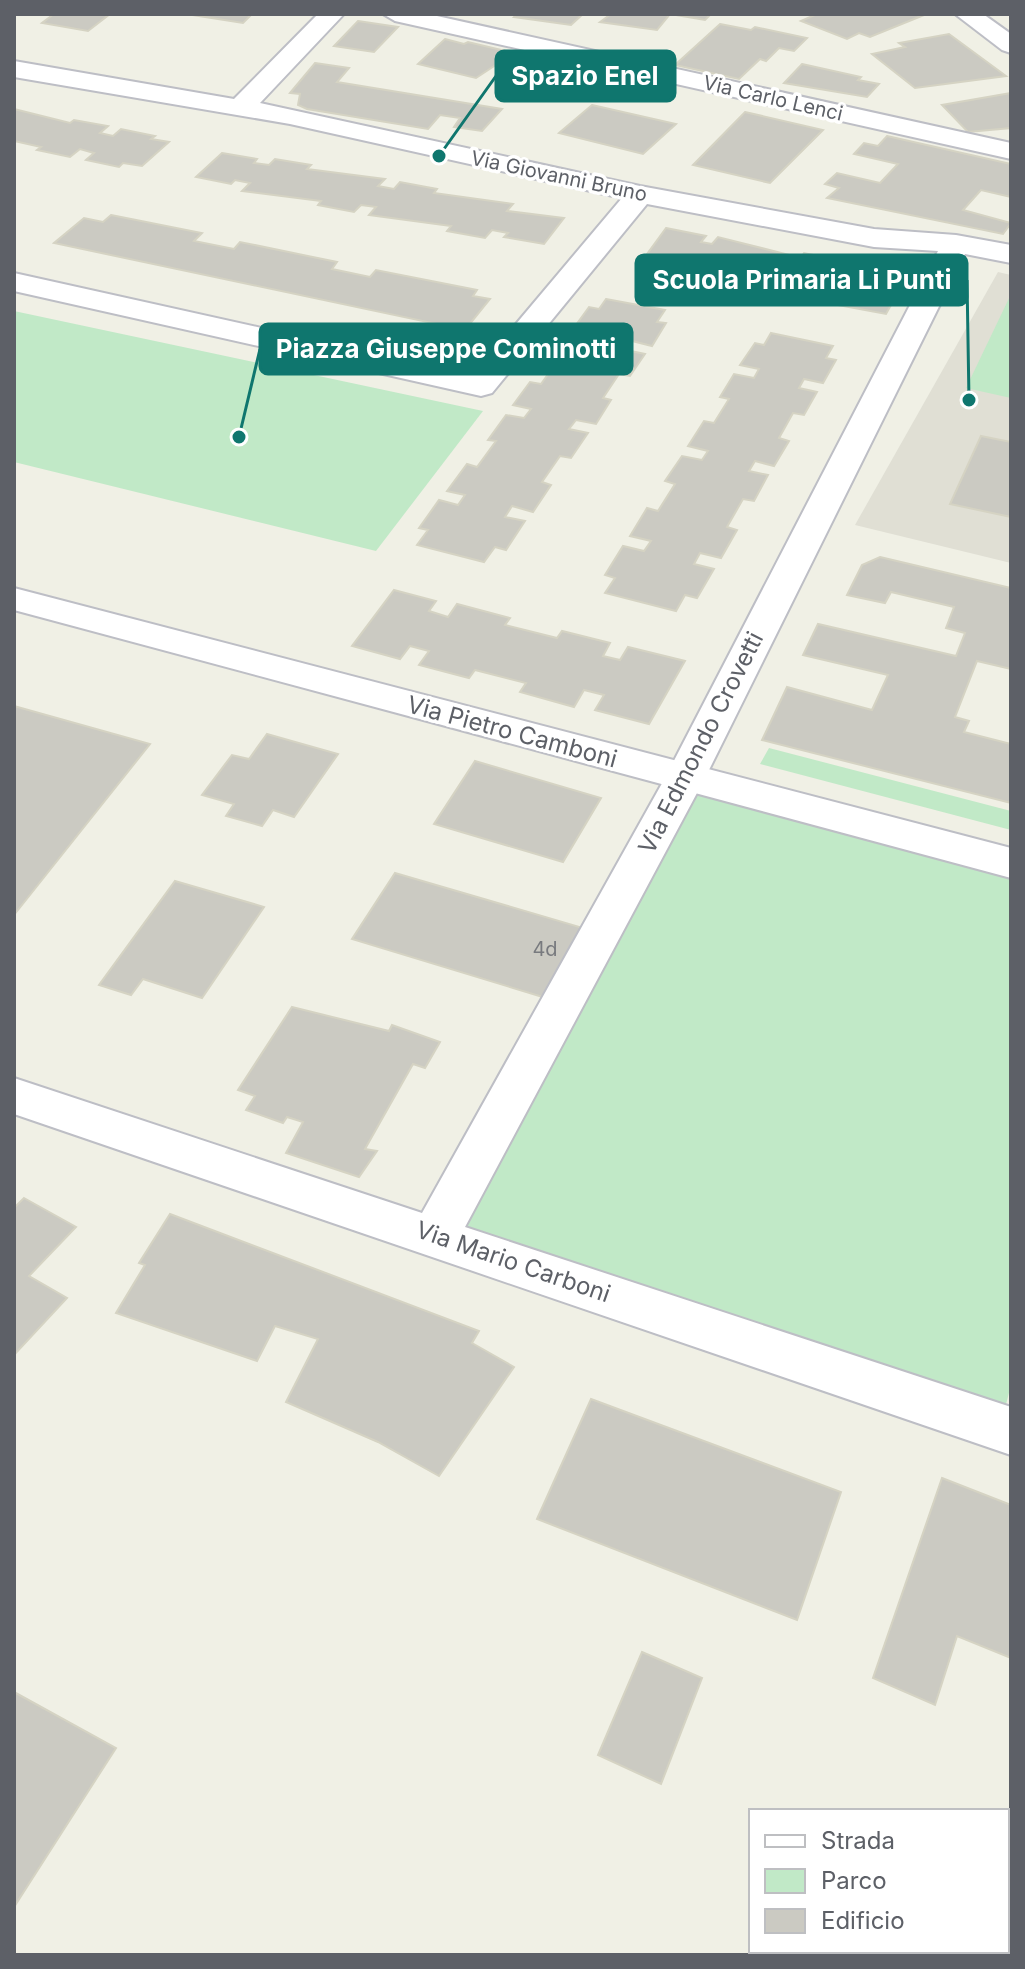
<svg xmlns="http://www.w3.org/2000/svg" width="1025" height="1969" font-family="Inter,sans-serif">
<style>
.education{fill:#e0dfd4}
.green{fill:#c1e9c7}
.building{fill:#cbcac2;stroke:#d5d3c3;stroke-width:2}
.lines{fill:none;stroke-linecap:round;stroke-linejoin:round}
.minor-casing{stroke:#bdbec5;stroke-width:4}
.tertiary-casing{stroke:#bdbec5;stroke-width:4}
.minor{fill:#fff;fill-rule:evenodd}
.tertiary{fill:#fff;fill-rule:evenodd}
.labels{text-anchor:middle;stroke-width:7;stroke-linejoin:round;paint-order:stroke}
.far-street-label{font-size:20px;fill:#5d6067;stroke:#fff}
.number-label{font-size:20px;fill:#787a7e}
.street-label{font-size:24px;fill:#5d6067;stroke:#fff}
.leader{fill:none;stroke:#0f766e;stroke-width:3}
.callout-dot{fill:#0f766e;stroke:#fff;stroke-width:3}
.callout{fill:#0f766e;stroke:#0f766e;stroke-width:3}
.callout-label{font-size:26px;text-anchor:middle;font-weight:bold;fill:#fff}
</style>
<rect width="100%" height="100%" fill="#f0f0e5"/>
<path class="education" d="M 998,272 L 1011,275 L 1011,563 L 855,525 Z"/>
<g class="green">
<path d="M 1011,294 L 1011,398 L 966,388 Z"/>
<path d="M 14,311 L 483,411 L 376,551 L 14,462 Z"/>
<path d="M 769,748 L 1011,811 L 1011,830 L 760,764 Z"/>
<path d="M 685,778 L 1011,863 L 1011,1385 L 1000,1428 L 435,1235 Z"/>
</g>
<g class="building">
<path d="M 54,14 L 110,14 L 88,31 L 42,23 Z"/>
<path d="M 186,14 L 252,14 L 243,23 Z"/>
<path d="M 517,14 L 583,14 L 571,25 L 514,17 Z"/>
<path d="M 611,14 L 711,14 L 705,20 L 670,14 L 657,30 L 600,22 Z"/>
<path d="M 817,14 L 919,14 L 924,15 L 870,37 L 859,33 L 847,39 L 801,21 Z"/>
<path d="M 358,21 L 398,27 L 374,52 L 334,46 Z"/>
<path d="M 720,24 L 751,30 L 755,27 L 807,38 L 794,51 L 779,48 L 766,61 L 760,59 L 739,79 L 675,65 Z"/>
<path d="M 949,34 L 1006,76 L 915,88 L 872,54 L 905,47 L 899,43 Z"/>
<path d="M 445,39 L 464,44 L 468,42 L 514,53 L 476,78 L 418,64 Z"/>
<path d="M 315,63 L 349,68 L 337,82 L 502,109 L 482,131 L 454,127 L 460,118 L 440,115 L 428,129 L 307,109 L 298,105 L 300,94 L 290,93 Z"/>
<path d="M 802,64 L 861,77 L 858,80 L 879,84 L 867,97 L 784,83 Z"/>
<path d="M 1011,93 L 1011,128 L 968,132 L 942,105 Z"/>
<path d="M 592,105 L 676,124 L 643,154 L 559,133 Z"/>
<path d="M 14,109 L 70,123 L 74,120 L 108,126 L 100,133 L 113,136 L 121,129 L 155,136 L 151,139 L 169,142 L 142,166 L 123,163 L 119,167 L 86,160 L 94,153 L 80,149 L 70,157 L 37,150 L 41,147 L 14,141 Z"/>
<path d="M 745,112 L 823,130 L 770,183 L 693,165 Z"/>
<path d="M 887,136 L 1011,164 L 1011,197 L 981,190 L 963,210 L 1011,223 L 1003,234 L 827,198 L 839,188 L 825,184 L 837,173 L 880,183 L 898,164 L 854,154 L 864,143 L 878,146 Z"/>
<path d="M 222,153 L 257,159 L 254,163 L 269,165 L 275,159 L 311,165 L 307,169 L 385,179 L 378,186 L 394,189 L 400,182 L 437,189 L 434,193 L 513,204 L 507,211 L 564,218 L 544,244 L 504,237 L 508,233 L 492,230 L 485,238 L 447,231 L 451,226 L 369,215 L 376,207 L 361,205 L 354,212 L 318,205 L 321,201 L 242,191 L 250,183 L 235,180 L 231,184 L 196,177 Z"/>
<path d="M 111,215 L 202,233 L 194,241 L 234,249 L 240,242 L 337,262 L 332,269 L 370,277 L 376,270 L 477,290 L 473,296 L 490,299 L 465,330 L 54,243 L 84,218 L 103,222 Z"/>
<path d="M 666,228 L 706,236 L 701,242 L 712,244 L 718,237 L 801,258 L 804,253 L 848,262 L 843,270 L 854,272 L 859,263 L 909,273 L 886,314 L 838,305 L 843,295 L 831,293 L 825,303 L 777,294 L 781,288 L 742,280 L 739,285 L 695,277 L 700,268 L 688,265 L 683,274 L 639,265 Z"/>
<path d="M 606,299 L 665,310 L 657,322 L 666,323 L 652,346 L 632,341 L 626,350 L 645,354 L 630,376 L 619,374 L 603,398 L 611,400 L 596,424 L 576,420 L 569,429 L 588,433 L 571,458 L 560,456 L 542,482 L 551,485 L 533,512 L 512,506 L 505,517 L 525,521 L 506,550 L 495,547 L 484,562 L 417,545 L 428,530 L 419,528 L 439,500 L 458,505 L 465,495 L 447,491 L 467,464 L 477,467 L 496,441 L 488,440 L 506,415 L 524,418 L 531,409 L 513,405 L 530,382 L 541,384 L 558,360 L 550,359 L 566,336 L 584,340 L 589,332 L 573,329 L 589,307 L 599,309 Z"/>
<path d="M 771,333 L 833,346 L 826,358 L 836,360 L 823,383 L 804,379 L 799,388 L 817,392 L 804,415 L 793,413 L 779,438 L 789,441 L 774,466 L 755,461 L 749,471 L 768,475 L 754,501 L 743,499 L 727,527 L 737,530 L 721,558 L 700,553 L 694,564 L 714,569 L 697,598 L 685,595 L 676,611 L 605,593 L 615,578 L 605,575 L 623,546 L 644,551 L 651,541 L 630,536 L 647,508 L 658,511 L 675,484 L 665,481 L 682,456 L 702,460 L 708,451 L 688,446 L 704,421 L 714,423 L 729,399 L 720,397 L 734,374 L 754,378 L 759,369 L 740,365 L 755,343 L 764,345 Z"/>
<path d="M 981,436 L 1011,442 L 1011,517 L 950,504 Z"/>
<path d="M 880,557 L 1011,588 L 1011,669 L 977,661 L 955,717 L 969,721 L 964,732 L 1011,744 L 1011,803 L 762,740 L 787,687 L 872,710 L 888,675 L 803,655 L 818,624 L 956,656 L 965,633 L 946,628 L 954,607 L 891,592 L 885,603 L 847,595 L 862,565 Z"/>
<path d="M 394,590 L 436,601 L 429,611 L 448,617 L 457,604 L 510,618 L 505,625 L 557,638 L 562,631 L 610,643 L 603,656 L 620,660 L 628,647 L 685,661 L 649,724 L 595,710 L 604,695 L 584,690 L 574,707 L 520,692 L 526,683 L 475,670 L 469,678 L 419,665 L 429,651 L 410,646 L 400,659 L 352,646 Z"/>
<path d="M 14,706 L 150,744 L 14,915 Z"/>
<path d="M 267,734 L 338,754 L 294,817 L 273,810 L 262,826 L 226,816 L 234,804 L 202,795 L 232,755 L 249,759 Z"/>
<path d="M 475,761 L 601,798 L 563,862 L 434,824 Z"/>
<path d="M 395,873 L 583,928 L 546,998 L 352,939 Z"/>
<path d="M 175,881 L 264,907 L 202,998 L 143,979 L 131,995 L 99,985 Z"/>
<path d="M 292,1007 L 389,1031 L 392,1025 L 440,1042 L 425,1068 L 413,1064 L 365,1149 L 377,1151 L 359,1177 L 286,1153 L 303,1122 L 287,1117 L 283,1123 L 246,1110 L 255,1096 L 238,1090 Z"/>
<path d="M 24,1198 L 76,1227 L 29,1276 L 67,1298 L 14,1355 L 14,1208 Z"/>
<path d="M 170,1214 L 479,1331 L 472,1343 L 514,1367 L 439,1476 L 378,1442 L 286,1402 L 318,1339 L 275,1326 L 257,1361 L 116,1313 L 145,1265 L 139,1263 Z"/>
<path d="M 591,1399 L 841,1492 L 797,1620 L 537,1519 Z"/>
<path d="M 942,1478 L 1011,1505 L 1011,1658 L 957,1636 L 935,1705 L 873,1678 Z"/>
<path d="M 642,1652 L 702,1678 L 661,1784 L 598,1755 Z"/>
<path d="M 14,1692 L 116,1748 L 14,1907 Z"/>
</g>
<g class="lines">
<g class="minor-casing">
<g id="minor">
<path d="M 318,14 L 344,14 L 260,103 L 640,186 L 874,229 L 956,235 L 1011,245 L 1011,263 L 965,254 L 705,778 L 465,1227 L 1011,1407 L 1011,1455 L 14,1114 L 14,1078 L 422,1213 L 665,778 L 938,251 L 874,247 L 647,204 L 492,393 L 481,396 L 14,291 L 14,273 L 473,375 L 622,198 L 290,124 L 14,77 L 14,61 L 234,99 Z"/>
<path d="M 383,14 L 428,14 L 1011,143 L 1011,159 L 395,21 Z"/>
<path d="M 955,14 L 983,14 L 1011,34 L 1011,53 L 1002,50 Z"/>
</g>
</g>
<g class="tertiary-casing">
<path id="tertiary" d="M 14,588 L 1011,848 L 1011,878 L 14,610 Z"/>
</g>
<use href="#minor" class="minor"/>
<use href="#tertiary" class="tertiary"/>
</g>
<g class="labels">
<g class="far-street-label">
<text transform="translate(773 98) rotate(13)" y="7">Via Carlo Lenci</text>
<text transform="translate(559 176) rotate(12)" y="7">Via Giovanni Bruno</text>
</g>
<g class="number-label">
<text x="545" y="956">4d</text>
</g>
<g class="street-label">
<text transform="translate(512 732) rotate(15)" y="8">Via Pietro Camboni</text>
<text transform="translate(701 743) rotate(-63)" y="8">Via Edmondo Crovetti</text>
<text transform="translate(513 1262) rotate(19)" y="8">Via Mario Carboni</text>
</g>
</g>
<path class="leader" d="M439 156L496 76M969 400L967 280M239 437L260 349"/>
<g class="callout-dot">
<circle cx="439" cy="156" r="8"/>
<circle cx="969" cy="400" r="8"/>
<circle cx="239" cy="437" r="8"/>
</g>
<g class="callout">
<rect x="496" y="51" width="179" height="50" rx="8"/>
<rect x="636" y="255" width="331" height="50" rx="8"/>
<rect x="260" y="324" width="372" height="50" rx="8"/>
</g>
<g class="callout-label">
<text x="585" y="85">Spazio Enel</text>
<text x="802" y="289">Scuola Primaria Li Punti</text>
<text x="446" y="358">Piazza Giuseppe Cominotti</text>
</g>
<rect width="1025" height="1969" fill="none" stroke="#5d6067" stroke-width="32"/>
<rect x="749" y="1809" width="260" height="144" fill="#ffffff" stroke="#bebfc2" stroke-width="2"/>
<rect x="765" y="1835" width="40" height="12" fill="#ffffff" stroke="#bebfc2" stroke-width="2"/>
<text x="821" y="1849" font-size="24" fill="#5d6067">Strada</text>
<rect x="765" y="1869" width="40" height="24" fill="#c1e9c7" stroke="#bebfc2" stroke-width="2"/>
<text x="821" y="1889" font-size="24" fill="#5d6067">Parco</text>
<rect x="765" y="1909" width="40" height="24" fill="#cbcac2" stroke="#bebfc2" stroke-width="2"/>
<text x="821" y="1929" font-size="24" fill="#5d6067">Edificio</text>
</svg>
